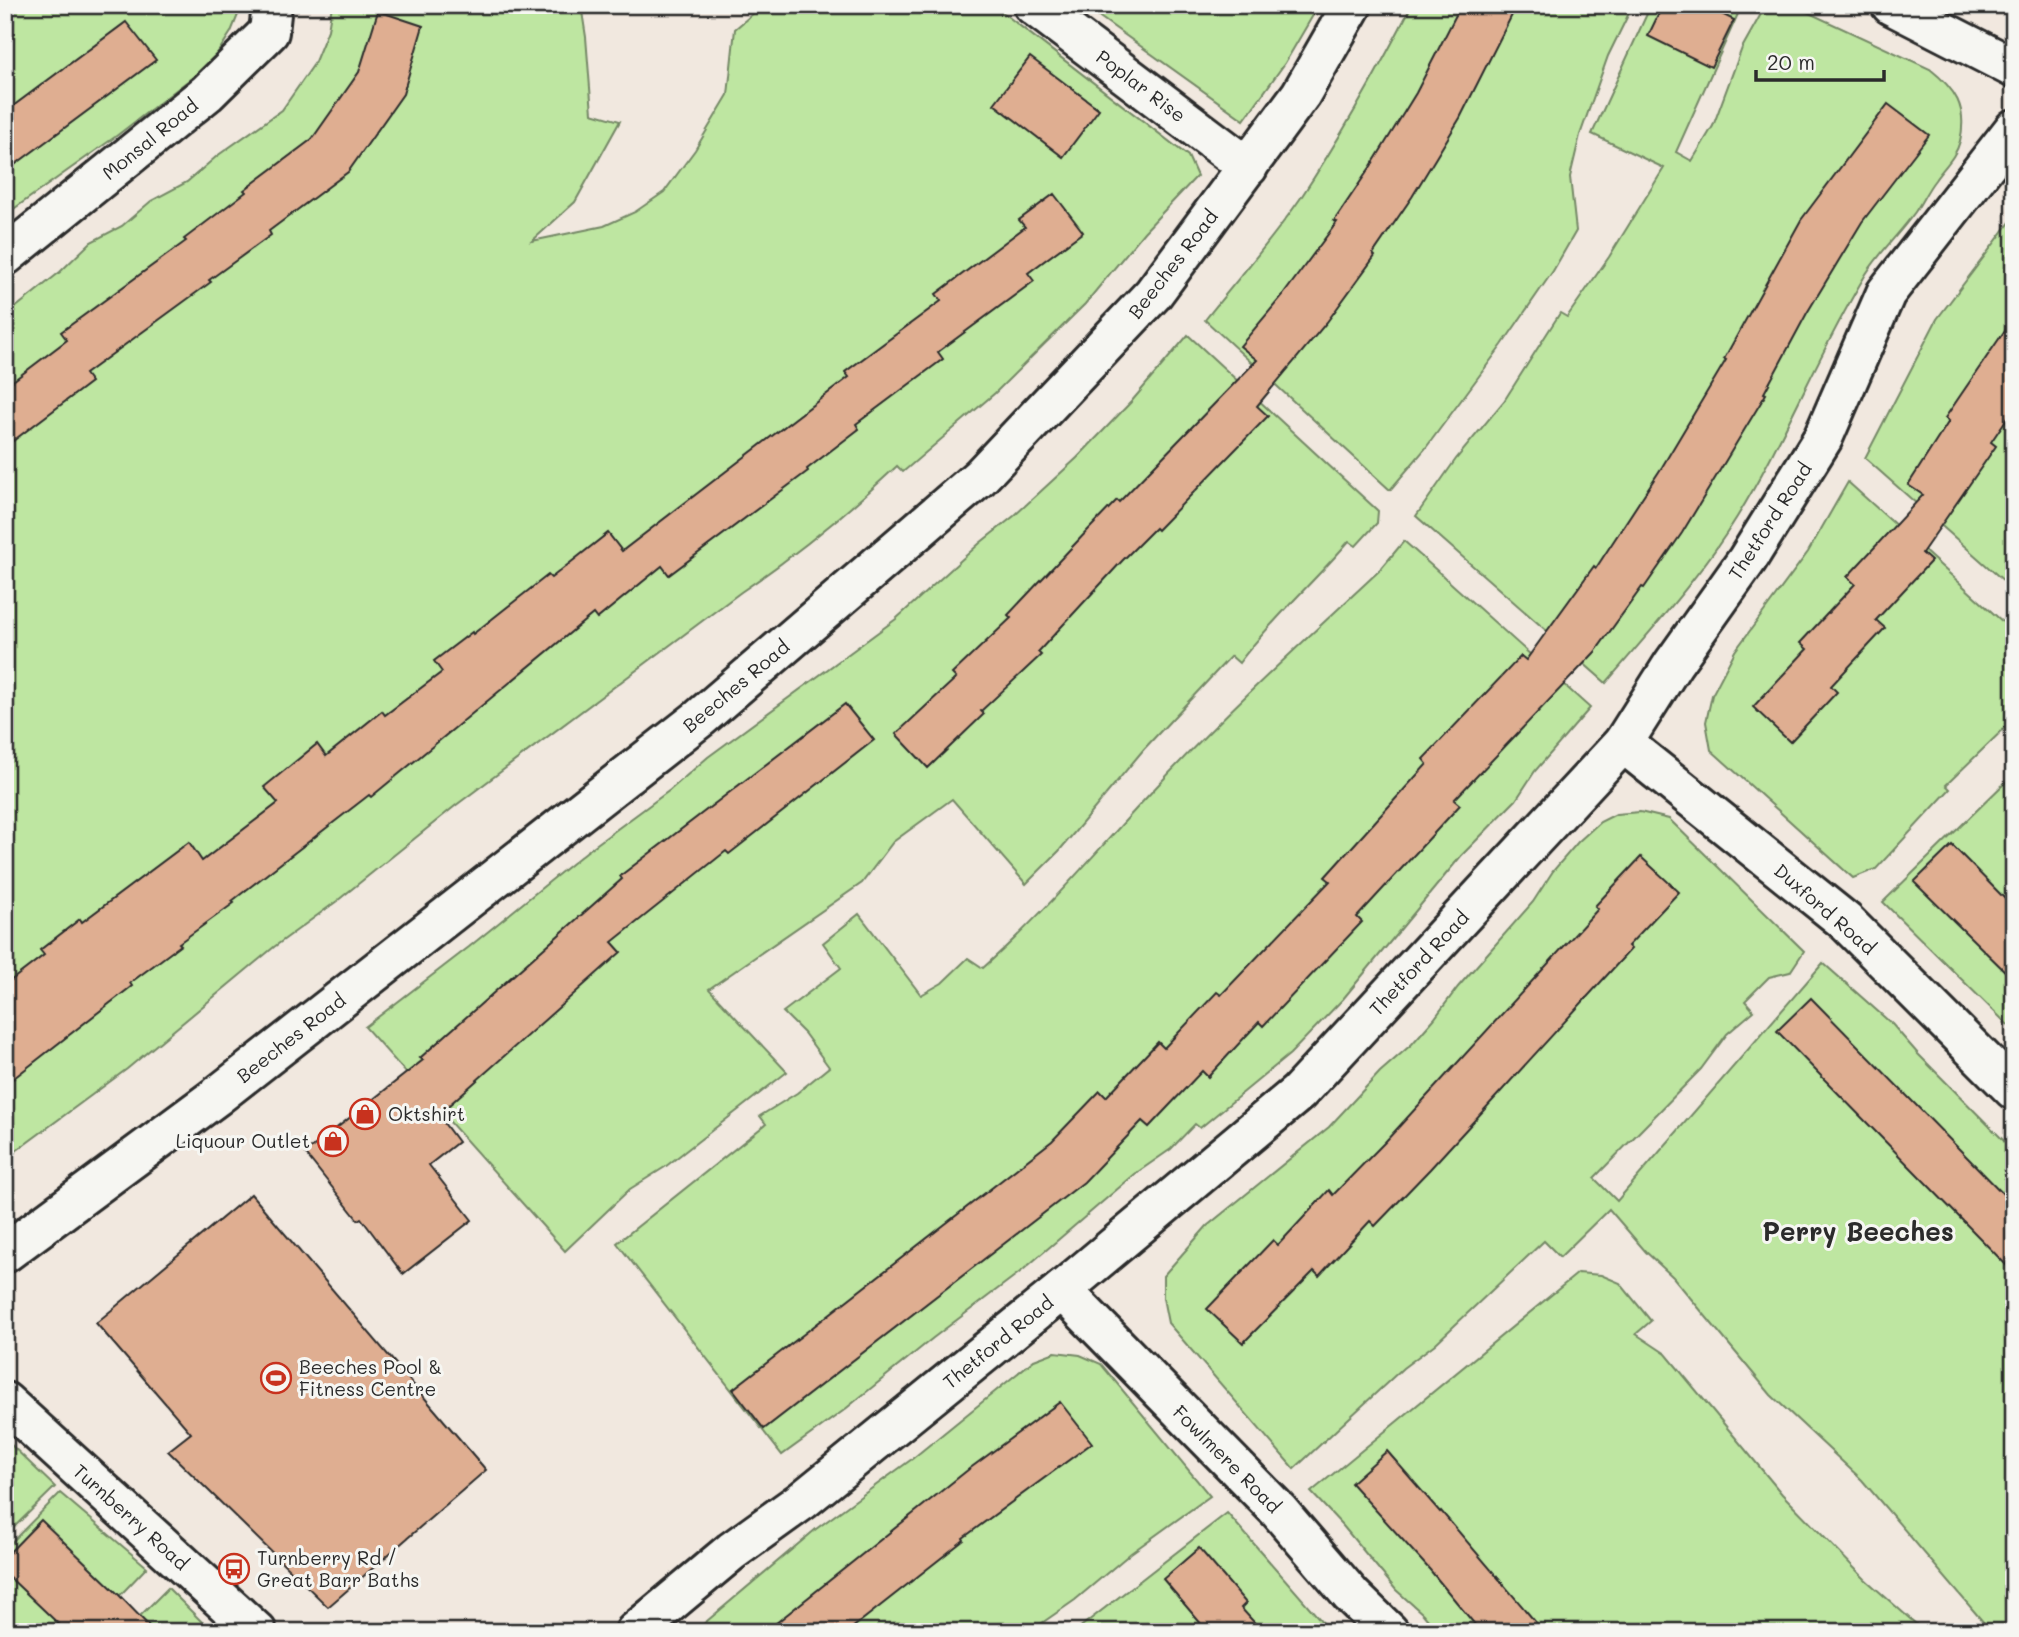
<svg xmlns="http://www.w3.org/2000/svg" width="2019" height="1637" font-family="Mali,sans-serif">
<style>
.green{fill:#bee6a1;stroke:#748866;stroke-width:2}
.building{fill:#dfae91;stroke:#2b2b2b;stroke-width:2}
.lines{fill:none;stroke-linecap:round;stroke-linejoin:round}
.minor-casing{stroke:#2b2b2b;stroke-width:44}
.minor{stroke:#f6f6f2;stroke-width:38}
.labels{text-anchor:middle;stroke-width:6;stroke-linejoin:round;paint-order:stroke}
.street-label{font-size:19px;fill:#2b2b2b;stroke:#f6f6f2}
.poi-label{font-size:19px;fill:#2b2b2b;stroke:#f6f6f2;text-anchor:start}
.district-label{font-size:26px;font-weight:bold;fill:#2b2b2b;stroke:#f6f6f2}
</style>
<rect width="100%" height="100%" fill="#f1e8df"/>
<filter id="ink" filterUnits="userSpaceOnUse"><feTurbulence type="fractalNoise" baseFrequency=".0143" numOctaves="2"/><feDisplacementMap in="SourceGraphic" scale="14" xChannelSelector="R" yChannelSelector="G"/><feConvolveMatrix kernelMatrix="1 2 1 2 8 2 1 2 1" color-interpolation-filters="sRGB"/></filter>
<g filter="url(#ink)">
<g class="green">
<path d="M 5,5 L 242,5 L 231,32 L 211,63 L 115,137 L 5,215 Z"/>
<path d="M 332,5 L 581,5 L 586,37 L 592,113 L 620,121 L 575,202 L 532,241 L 604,226 L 635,212 L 664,192 L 695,150 L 728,95 L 735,29 L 763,5 L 993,5 L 1188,156 L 1197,176 L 1144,232 L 1085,304 L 995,393 L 903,472 L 897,466 C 848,512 797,554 741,592 L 455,806 L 337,901 L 274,947 L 127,1069 L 5,1159 L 5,316 L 60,272 L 91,242 L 122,226 L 151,201 L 187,182 L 217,156 L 282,110 L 314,64 L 328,30 Z"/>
<path d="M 1083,5 L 1319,5 L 1285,63 L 1244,120 Z"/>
<path d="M 1412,5 L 1633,5 L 1608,56 L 1580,135 L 1570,177 L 1576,231 L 1553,271 L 1502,345 L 1425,449 L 1390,490 L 1205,320 C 1237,280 1271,241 1300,199 C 1341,137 1378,71 1412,5 Z"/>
<path d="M 1651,5 L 1742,5 L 1676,152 L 1692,161 L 1713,126 L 1742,48 L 1766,5 L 1792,5 L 1930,69 C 1955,89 1968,107 1960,141 C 1956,157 1944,167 1935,180 C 1927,190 1922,202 1915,212 C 1900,233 1880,252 1866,274 C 1818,353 1785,439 1737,517 C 1700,577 1651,630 1606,683 L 1416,516 L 1456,459 L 1504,401 L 1560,313 L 1567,317 L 1609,257 L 1664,168 L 1592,134 Z"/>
<path d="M 2014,217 L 2014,590 L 1865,458 L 1937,319 Z"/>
<path d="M 1188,335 L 1378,511 L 1377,523 L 1356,546 L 1349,541 C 1313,583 1272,619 1239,663 L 1231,656 L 1144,749 L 1059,851 L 1026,884 L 952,799 L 893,842 L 862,883 L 709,989 L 787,1072 L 665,1167 L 630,1189 L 565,1251 L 365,1027 L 469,947 L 586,852 L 670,790 L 708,757 L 896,619 L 980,543 L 1014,516 L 1077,458 L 1131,402 Z"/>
<path d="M 1848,482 L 2014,632 L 2014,719 L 1946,785 L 1950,789 L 1876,869 L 1853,878 L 1711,750 L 1706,722 L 1712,695 L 1735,651 L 1808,552 Z"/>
<path d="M 1404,541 L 1590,708 L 1535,771 L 1516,800 L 1461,856 L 1343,999 L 1290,1054 L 1200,1128 L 1195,1124 L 1171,1149 L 1135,1174 L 1024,1269 L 933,1338 L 843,1411 L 782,1455 L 617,1243 L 766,1124 L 760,1116 L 797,1093 L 829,1067 L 804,1033 L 783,1012 L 841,968 L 823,943 L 859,914 L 921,995 L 942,983 L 968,958 L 983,968 C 1047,911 1101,846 1159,784 C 1229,709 1305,640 1380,570 Z"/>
<path d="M 2014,774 L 2014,1031 L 1883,902 Z"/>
<path d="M 1640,812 L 1669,819 L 1804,951 L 1790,972 L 1769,977 L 1745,1001 L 1754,1011 L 1727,1034 L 1701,1069 L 1594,1178 L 1617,1201 L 1823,963 L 1892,1024 L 1918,1054 L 2014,1151 L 2014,1632 L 1990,1630 L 1862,1480 L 1771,1395 L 1673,1277 L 1646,1252 L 1609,1209 L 1560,1257 L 1544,1241 L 1435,1344 L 1403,1368 L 1294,1469 L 1168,1323 L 1163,1298 L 1163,1276 L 1207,1226 L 1329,1127 L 1380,1072 L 1412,1044 L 1434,1019 L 1458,987 L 1533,902 L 1553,871 L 1578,842 L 1600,822 L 1616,814 Z"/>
<path d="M 1578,1273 L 1601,1275 L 1620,1283 L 1651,1321 L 1636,1334 L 1666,1354 L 1782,1494 L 1865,1579 L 1925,1632 L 1438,1632 L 1423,1614 L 1396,1590 L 1343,1526 L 1311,1492 Z"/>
<path d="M 1055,1352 L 1080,1355 L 1101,1364 L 1210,1496 L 1131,1553 L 1075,1600 L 1029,1632 L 694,1632 L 816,1529 L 912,1459 L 1034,1360 Z"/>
<path d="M 5,1439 L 55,1487 L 5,1536 Z"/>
<path d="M 60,1493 L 147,1567 L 85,1632 L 5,1632 L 5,1549 Z"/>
<path d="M 1227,1513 L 1331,1632 L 1074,1632 Z"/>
<path d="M 168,1588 L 212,1632 L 124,1632 Z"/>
</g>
<g class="building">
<path d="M 1461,5 L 1517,5 L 1460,118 L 1412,197 L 1373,254 L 1375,256 L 1327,322 L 1257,406 L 1268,416 L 1157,530 L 1155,528 L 1122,561 L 1038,652 L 1041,655 L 981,711 L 984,714 L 928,768 L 896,734 L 956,678 L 952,674 L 1011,618 L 1008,615 L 1089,529 L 1117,500 L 1119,502 L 1257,360 L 1240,346 L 1283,295 L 1337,222 L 1334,221 L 1371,166 L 1416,93 Z"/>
<path d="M 1663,5 L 1703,5 L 1734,20 L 1711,67 L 1648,36 Z"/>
<path d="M 378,11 L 423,26 L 403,94 L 348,172 L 269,231 L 271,235 L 209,280 L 211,282 L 85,374 L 91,382 L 5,447 L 5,387 L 67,340 L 61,332 L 186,241 L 184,239 L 246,192 L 244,190 L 312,139 L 359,72 Z"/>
<path d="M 126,22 L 156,60 L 5,172 L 5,112 Z"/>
<path d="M 1030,57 L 1099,109 L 1063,157 L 994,104 Z"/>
<path d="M 1888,104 L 1929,135 L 1862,222 L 1807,313 L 1764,393 L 1766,394 L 1682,533 L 1644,588 L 1642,587 L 1595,652 L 1454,800 L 1460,805 L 1357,917 L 1362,922 L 1263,1026 L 1259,1022 L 1208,1077 L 1202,1071 L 1149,1127 L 1142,1121 L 1084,1182 L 764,1429 L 733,1389 L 1052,1141 L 1100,1091 L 1106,1097 L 1158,1042 L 1164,1048 L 1217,992 L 1221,995 L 1330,881 L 1325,877 L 1427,764 L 1423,759 L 1521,656 L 1526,660 L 1594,566 L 1596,568 L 1662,467 L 1726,360 L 1724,359 L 1801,220 Z"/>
<path d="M 1054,194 L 1083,232 L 1028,273 L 1034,281 L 938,352 L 943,359 L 856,424 L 859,429 L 807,469 L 808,471 L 669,575 L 662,566 L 597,619 L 593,614 L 371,797 L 369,795 L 232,901 L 234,903 L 179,943 L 181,945 L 130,983 L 132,986 L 5,1085 L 5,985 L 44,955 L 40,950 L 80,919 L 82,922 L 189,842 L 202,861 L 278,803 L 264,787 L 317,744 L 326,756 L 382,711 L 385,715 L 442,672 L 434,661 L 472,632 L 473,634 L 548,575 L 551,578 L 608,533 L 622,551 L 849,377 L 845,372 L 941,301 L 936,294 L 1025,227 L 1019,220 Z"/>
<path d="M 2014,317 L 2014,408 L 1991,442 L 1996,446 L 1922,553 L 1931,561 L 1876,620 L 1885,628 L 1831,686 L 1837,692 L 1790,742 L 1753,707 L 1807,649 L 1800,643 L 1855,584 L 1847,577 L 1923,495 L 1908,485 L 1949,421 L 1945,418 Z"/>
<path d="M 845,704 L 874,740 L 729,854 L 726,851 L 612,942 L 621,952 L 438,1115 L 458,1142 L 429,1165 L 472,1220 L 403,1274 L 361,1218 L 358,1220 L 305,1153 L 423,1060 L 420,1058 L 622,879 L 620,876 Z"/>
<path d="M 1952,845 L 2014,908 L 2014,980 L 1914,882 Z"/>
<path d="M 1641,857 L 1679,892 L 1628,946 L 1631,949 L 1430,1169 L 1375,1226 L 1370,1221 L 1319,1276 L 1314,1271 L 1243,1343 L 1207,1309 L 1273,1240 L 1278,1245 L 1329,1190 L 1333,1195 L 1385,1142 L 1598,909 L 1595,906 Z"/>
<path d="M 1811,998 L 2014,1205 L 2014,1273 L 1777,1031 Z"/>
<path d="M 251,1194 L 486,1470 L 328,1607 L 168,1451 L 191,1433 L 96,1323 Z"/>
<path d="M 1060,1402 L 1092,1443 L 963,1538 L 964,1540 L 847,1632 L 765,1632 L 969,1469 Z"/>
<path d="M 1387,1451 L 1440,1512 L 1441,1511 L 1544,1632 L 1481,1632 L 1430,1570 L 1351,1483 Z"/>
<path d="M 41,1520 L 118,1594 L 155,1632 L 67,1632 L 5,1573 L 5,1557 Z"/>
<path d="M 1199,1548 L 1246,1603 L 1241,1608 L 1263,1632 L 1208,1632 L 1163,1579 Z"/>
</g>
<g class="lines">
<g class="minor-casing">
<g id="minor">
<path d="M 1033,5 L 1248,167"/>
<path d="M 1891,5 L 2014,68"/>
<path d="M 5,256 L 207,93 L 269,32 L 272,5"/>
<path d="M 1623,743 L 1845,921 L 2014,1090"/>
<path d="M 5,1253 L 217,1096 L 700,718 L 980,477 L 1153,294 L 1301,94 L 1352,5"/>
<path d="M 1062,1290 L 1278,1510 L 1351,1595 L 1389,1632"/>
<path d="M 5,1402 L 257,1632"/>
<path d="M 635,1632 L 732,1551 L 803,1500 L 1062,1290 L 1298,1093 L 1623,743 L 1673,664 L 1747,560 L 1823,438 L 1886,293 L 2014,129"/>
</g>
</g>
<use href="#minor" class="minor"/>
</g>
</g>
<defs>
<g id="shop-ring" transform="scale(1.575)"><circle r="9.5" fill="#f6f6f2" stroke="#c8321e" stroke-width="1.5"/><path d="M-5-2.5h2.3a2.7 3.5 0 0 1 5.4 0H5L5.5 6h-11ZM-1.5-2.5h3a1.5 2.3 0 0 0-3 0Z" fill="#c8321e"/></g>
<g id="stadium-ring" transform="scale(1.575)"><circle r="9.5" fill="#f6f6f2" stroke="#c8321e" stroke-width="1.5"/><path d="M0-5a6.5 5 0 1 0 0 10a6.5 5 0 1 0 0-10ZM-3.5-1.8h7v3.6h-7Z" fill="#c8321e"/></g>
<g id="bus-ring" transform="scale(1.575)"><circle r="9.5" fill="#f6f6f2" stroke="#c8321e" stroke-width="1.5"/><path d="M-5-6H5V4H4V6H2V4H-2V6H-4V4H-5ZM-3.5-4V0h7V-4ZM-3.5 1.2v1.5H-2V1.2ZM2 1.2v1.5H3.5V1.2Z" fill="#c8321e"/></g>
</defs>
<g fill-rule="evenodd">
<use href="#shop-ring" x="365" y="1114"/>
<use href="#shop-ring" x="333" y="1141"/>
<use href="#stadium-ring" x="276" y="1378"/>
<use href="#bus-ring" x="234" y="1569"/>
</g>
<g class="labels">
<g class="street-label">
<text transform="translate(1141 86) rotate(37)" y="7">Poplar Rise</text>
<text transform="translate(150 139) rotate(-39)" y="7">Monsal Road</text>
<text transform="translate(1173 264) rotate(-52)" y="7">Beeches Road</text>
<text transform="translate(1770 521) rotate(-57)" y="7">Thetford Road</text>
<text transform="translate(736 686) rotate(-40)" y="7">Beeches Road</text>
<text transform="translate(1825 909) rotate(41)" y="7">Duxford Road</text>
<text transform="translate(1419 963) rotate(-47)" y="7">Thetford Road</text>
<text transform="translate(291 1038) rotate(-38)" y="7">Beeches Road</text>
<text transform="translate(998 1342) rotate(-39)" y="7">Thetford Road</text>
<text transform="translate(1227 1459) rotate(45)" y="7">Fowlmere Road</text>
<text transform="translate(131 1517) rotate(42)" y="7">Turnberry Road</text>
</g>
<g class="poi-label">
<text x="388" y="1121">Oktshirt</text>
<text x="310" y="1148" text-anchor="end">Liquour Outlet</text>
<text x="299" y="1374">Beeches Pool &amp;<tspan x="299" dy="22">Fitness Centre</tspan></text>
<text x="257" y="1565">Turnberry Rd /<tspan x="257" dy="22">Great Barr Baths</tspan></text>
</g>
<g class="district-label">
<text x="1858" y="1241">Perry Beeches</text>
</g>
</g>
<rect width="2019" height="1637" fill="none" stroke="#f6f6f2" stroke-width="28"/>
<rect x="14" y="14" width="1991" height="1609" fill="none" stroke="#2b2b2b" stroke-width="2.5" filter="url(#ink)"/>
<path d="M1756 70v10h128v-10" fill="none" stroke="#2b2b2b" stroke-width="3.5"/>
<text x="1767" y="70" font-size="21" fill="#2b2b2b" stroke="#f6f6f2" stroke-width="5" paint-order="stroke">20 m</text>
</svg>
